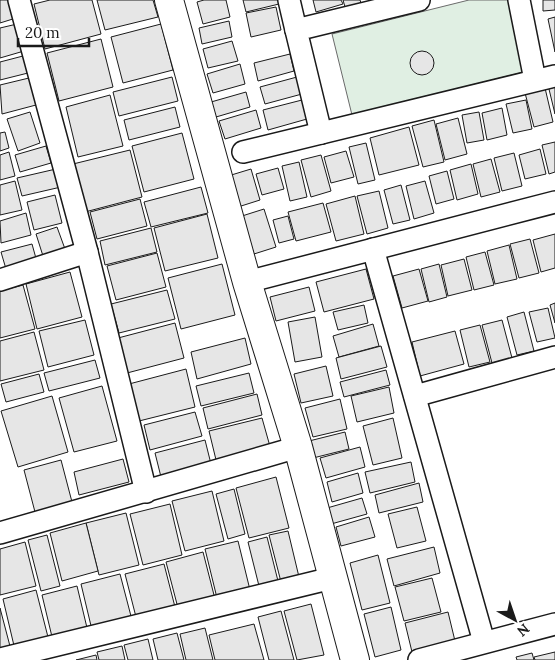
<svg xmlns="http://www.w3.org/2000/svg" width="555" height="660" font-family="Lora,serif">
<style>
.green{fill:#e0efe3;stroke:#6a6a6a}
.building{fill:#e6e6e6;stroke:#1a1a1a}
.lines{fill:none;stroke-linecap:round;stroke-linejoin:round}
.street-casing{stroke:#1a1a1a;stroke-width:24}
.secondary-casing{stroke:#1a1a1a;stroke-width:30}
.street{stroke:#fff;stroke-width:21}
.secondary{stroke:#fff;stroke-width:28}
</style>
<rect width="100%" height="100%" fill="#fff"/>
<path class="green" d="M 469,0 L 512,0 L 528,71 L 352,115 L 332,34 Z"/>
<g class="building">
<path d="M 0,0 L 10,0 L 16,18 L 0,23 Z"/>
<path d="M 50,0 L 92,0 L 101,34 L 45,49 L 34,4 Z"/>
<path d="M 97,0 L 153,0 L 158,17 L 105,30 Z"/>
<path d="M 204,0 L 226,0 L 230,17 L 203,24 L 197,2 Z"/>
<path d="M 243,0 L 279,0 L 279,4 L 246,12 Z"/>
<path d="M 313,0 L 341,0 L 343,4 L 316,12 Z"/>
<path d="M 343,0 L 360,0 L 361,3 L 345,7 Z"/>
<path d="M 543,0 L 555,0 L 555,10 L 543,11 Z"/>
<path d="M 276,7 L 281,30 L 251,37 L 246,13 Z"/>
<path d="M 555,17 L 555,52 L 548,19 Z"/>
<path d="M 229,21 L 232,37 L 202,44 L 199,28 Z"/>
<path d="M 17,24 L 24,51 L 0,58 L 0,28 Z"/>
<path d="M 161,24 L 173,70 L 123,83 L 111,37 Z"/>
<path d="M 101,39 L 113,87 L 59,101 L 47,53 Z"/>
<path d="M 232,41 L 238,61 L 208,68 L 203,49 Z"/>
<circle cx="422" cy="63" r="12"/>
<path d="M 290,54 L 294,71 L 258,81 L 254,63 Z"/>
<path d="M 23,56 L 28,73 L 0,80 L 0,62 Z"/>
<path d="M 240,64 L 245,84 L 213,93 L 207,74 Z"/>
<path d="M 172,77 L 178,101 L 119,116 L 113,92 Z"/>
<path d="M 297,77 L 302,94 L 265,104 L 260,87 Z"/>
<path d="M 29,78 L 36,105 L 2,114 L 0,85 Z"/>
<path d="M 555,83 L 555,114 L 548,85 Z"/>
<path d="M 545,88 L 553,122 L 534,127 L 525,93 Z"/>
<path d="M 246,92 L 250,107 L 216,117 L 211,102 Z"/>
<path d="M 110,95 L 123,146 L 78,157 L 66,107 Z"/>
<path d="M 302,100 L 307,119 L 268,130 L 263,110 Z"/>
<path d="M 526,100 L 532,129 L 513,133 L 506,104 Z"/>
<path d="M 175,107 L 180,127 L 129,140 L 124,120 Z"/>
<path d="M 502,108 L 507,135 L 487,140 L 482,113 Z"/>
<path d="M 256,110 L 261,128 L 225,139 L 219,121 Z"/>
<path d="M 30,112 L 40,143 L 18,151 L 7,119 Z"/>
<path d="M 479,112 L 484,140 L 467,143 L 462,115 Z"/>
<path d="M 458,118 L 467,154 L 445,160 L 436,124 Z"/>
<path d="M 434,120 L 444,162 L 423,167 L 412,126 Z"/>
<path d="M 409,127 L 419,165 L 379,175 L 370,138 Z"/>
<path d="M 5,132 L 9,148 L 0,151 L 0,133 Z"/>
<path d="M 182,133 L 194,179 L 144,192 L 132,146 Z"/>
<path d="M 555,142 L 555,172 L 549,174 L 542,145 Z"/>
<path d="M 366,143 L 375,180 L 358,184 L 349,147 Z"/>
<path d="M 46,146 L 51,163 L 20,172 L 15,155 Z"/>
<path d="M 540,149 L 546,174 L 525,179 L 519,155 Z"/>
<path d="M 130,150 L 142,197 L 85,212 L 73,164 Z"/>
<path d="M 346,151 L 354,177 L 331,183 L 324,157 Z"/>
<path d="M 9,152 L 15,176 L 0,180 L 0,155 Z"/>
<path d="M 514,153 L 522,186 L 502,191 L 494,158 Z"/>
<path d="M 321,155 L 331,191 L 311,197 L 301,160 Z"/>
<path d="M 491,159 L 500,192 L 481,197 L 473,164 Z"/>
<path d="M 299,162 L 307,197 L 290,201 L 282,166 Z"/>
<path d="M 471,164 L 478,194 L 457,200 L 450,170 Z"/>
<path d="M 278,168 L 284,189 L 262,195 L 256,174 Z"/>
<path d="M 56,169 L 61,187 L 22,196 L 17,178 Z"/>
<path d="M 251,169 L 260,200 L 238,207 L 228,176 Z"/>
<path d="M 447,171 L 454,199 L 436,204 L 429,176 Z"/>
<path d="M 15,181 L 22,210 L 0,215 L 0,185 Z"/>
<path d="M 425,181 L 434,213 L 414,219 L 406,186 Z"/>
<path d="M 401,185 L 410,220 L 393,224 L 384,190 Z"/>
<path d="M 201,187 L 208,213 L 151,227 L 144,202 Z"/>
<path d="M 379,191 L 388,228 L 367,234 L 357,196 Z"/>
<path d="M 55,195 L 62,223 L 34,230 L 27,202 Z"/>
<path d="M 355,196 L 364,234 L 336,241 L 326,204 Z"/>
<path d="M 140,199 L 147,226 L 97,239 L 90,212 Z"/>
<path d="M 323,203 L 331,232 L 296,241 L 288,212 Z"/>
<path d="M 264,209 L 276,247 L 254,254 L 242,216 Z"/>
<path d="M 26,213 L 31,235 L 1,243 L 0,221 Z"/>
<path d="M 207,214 L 218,258 L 165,271 L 154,228 Z"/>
<path d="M 288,216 L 294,239 L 279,243 L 273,220 Z"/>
<path d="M 57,227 L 65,249 L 43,256 L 36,234 Z"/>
<path d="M 151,228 L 157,252 L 105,265 L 100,241 Z"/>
<path d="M 555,234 L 555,268 L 541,272 L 533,240 Z"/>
<path d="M 530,239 L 539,273 L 519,278 L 510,244 Z"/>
<path d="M 32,244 L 37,262 L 6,269 L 1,252 Z"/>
<path d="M 509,245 L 517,279 L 495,284 L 487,251 Z"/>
<path d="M 485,252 L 494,285 L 474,290 L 466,257 Z"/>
<path d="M 157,253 L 166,287 L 116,300 L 107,266 Z"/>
<path d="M 464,259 L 472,290 L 448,296 L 441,265 Z"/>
<path d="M 222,264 L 235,315 L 181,329 L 168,278 Z"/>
<path d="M 439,264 L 447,297 L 429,302 L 421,269 Z"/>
<path d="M 366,269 L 374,299 L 324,312 L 316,282 Z"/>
<path d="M 419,269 L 428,301 L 402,308 L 393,276 Z"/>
<path d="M 70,272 L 82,317 L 37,329 L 26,284 Z"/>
<path d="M 23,285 L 35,329 L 0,338 L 0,291 Z"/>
<path d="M 309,287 L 315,311 L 276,321 L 270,297 Z"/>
<path d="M 167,290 L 175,319 L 119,333 L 111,304 Z"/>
<path d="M 555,303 L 555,323 L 550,305 Z"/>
<path d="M 364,305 L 368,323 L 338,330 L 333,312 Z"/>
<path d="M 548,308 L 555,338 L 537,342 L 529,312 Z"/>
<path d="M 524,312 L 534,351 L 517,355 L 507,317 Z"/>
<path d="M 315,317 L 322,357 L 295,362 L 288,322 Z"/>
<path d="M 85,320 L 94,355 L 48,367 L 39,331 Z"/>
<path d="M 502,320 L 512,358 L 492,363 L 482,325 Z"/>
<path d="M 175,323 L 184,358 L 127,373 L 118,338 Z"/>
<path d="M 373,324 L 379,346 L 339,357 L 333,336 Z"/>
<path d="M 480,325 L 490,362 L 469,367 L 460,330 Z"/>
<path d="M 455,331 L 464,364 L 420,376 L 412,342 Z"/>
<path d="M 34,332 L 44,370 L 0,381 L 0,341 Z"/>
<path d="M 245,338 L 251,364 L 197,379 L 191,352 Z"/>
<path d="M 381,346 L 387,367 L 341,379 L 336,358 Z"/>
<path d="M 95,360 L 100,378 L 49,391 L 44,373 Z"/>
<path d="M 326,366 L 333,396 L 301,403 L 294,374 Z"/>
<path d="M 186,369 L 195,407 L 139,421 L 129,384 Z"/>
<path d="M 386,370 L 390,385 L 344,397 L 340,382 Z"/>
<path d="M 249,373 L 254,393 L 201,406 L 196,386 Z"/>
<path d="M 39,374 L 44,392 L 6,402 L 1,384 Z"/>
<path d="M 102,386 L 117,441 L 74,452 L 59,398 Z"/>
<path d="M 389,387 L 394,413 L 357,422 L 351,396 Z"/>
<path d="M 257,394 L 262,415 L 208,429 L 203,408 Z"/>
<path d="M 52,396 L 68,452 L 18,467 L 1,411 Z"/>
<path d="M 340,399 L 347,429 L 313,437 L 305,408 Z"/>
<path d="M 195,412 L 202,436 L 150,450 L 144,425 Z"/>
<path d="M 262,418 L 271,450 L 217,464 L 209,431 Z"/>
<path d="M 393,418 L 402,458 L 373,465 L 363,426 Z"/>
<path d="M 345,432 L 349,449 L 313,458 L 309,441 Z"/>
<path d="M 205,440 L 212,468 L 162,481 L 155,453 Z"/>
<path d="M 360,447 L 365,467 L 326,478 L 320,458 Z"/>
<path d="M 123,459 L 129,482 L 79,495 L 74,472 Z"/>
<path d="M 61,460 L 72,502 L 35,512 L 24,470 Z"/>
<path d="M 411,462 L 415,482 L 370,493 L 365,472 Z"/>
<path d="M 358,473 L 363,493 L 332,502 L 327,482 Z"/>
<path d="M 276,477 L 289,528 L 249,538 L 236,488 Z"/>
<path d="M 419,483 L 423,502 L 379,513 L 375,495 Z"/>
<path d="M 234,489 L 245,534 L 228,539 L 216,494 Z"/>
<path d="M 212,491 L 224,541 L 185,551 L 172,501 Z"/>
<path d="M 362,498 L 367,514 L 331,524 L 327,508 Z"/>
<path d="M 170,504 L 182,555 L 143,565 L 130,514 Z"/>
<path d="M 417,507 L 426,541 L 397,548 L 388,514 Z"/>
<path d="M 126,513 L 139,565 L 99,575 L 86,523 Z"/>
<path d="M 369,517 L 375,537 L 341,546 L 336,527 Z"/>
<path d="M 86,523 L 98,571 L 62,581 L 50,533 Z"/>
<path d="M 288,531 L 299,577 L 281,582 L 269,535 Z"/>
<path d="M 47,535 L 60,586 L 41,591 L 28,540 Z"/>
<path d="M 267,537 L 278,581 L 259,586 L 248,542 Z"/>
<path d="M 238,541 L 250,590 L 217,598 L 205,549 Z"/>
<path d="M 25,542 L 36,586 L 0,595 L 0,549 Z"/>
<path d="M 434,547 L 440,573 L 394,586 L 387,559 Z"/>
<path d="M 203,552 L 215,599 L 178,608 L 166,562 Z"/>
<path d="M 378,555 L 390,603 L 362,610 L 350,563 Z"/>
<path d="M 164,564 L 175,607 L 136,617 L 125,574 Z"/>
<path d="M 120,574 L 132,620 L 92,630 L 81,584 Z"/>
<path d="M 432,578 L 441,612 L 404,621 L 395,587 Z"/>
<path d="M 77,586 L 88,632 L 53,641 L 42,595 Z"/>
<path d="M 36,590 L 49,641 L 15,650 L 3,599 Z"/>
<path d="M 311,604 L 324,655 L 297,660 L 284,611 Z"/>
<path d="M 391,607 L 401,650 L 375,657 L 364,614 Z"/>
<path d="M 0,608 L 11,650 L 0,652 Z"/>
<path d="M 281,611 L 294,660 L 269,660 L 258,617 Z"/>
<path d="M 448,612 L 455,641 L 412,652 L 405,623 Z"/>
<path d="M 254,624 L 264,660 L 215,660 L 209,635 Z"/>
<path d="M 205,628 L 213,660 L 186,660 L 180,634 Z"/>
<path d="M 177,633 L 184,660 L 158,660 L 153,639 Z"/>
<path d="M 148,639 L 153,660 L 128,660 L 124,645 Z"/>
<path d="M 122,646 L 125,660 L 99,660 L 97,652 Z"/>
<path d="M 555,652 L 555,660 L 535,660 L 534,657 Z"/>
<path d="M 532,653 L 534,660 L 517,660 L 516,657 Z"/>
<path d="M 96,655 L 97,660 L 76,660 Z"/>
</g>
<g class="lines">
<g class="street-casing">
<g id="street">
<path d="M 19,0 L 87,252 L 146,492"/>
<path d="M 289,0 L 296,30"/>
<path d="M 519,0 L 535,80"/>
<path d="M 321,133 L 296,30 L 419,0"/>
<path d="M 243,152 L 555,76"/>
<path d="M 373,249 L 484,642"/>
<path d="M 0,280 L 87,252"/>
<path d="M 247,282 L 555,202"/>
<path d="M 415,396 L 555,357"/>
<path d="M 0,533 L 298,447"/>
<path d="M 0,659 L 332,578"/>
<path d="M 419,660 L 555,624"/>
</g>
</g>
<g class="secondary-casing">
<path id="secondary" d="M 169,0 L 247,282 L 298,447 L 355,660"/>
</g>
<use href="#street" class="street"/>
<use href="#secondary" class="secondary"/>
</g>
<g transform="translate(515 620) rotate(140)" stroke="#ffffff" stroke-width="4" paint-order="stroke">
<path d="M0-4L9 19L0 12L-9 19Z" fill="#1a1a1a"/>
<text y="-8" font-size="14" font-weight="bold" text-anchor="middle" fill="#1a1a1a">N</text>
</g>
<path d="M18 38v8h71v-8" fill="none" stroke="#1a1a1a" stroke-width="2.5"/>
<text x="25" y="38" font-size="15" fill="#1a1a1a" stroke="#ffffff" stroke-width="4" paint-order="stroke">20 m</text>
</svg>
